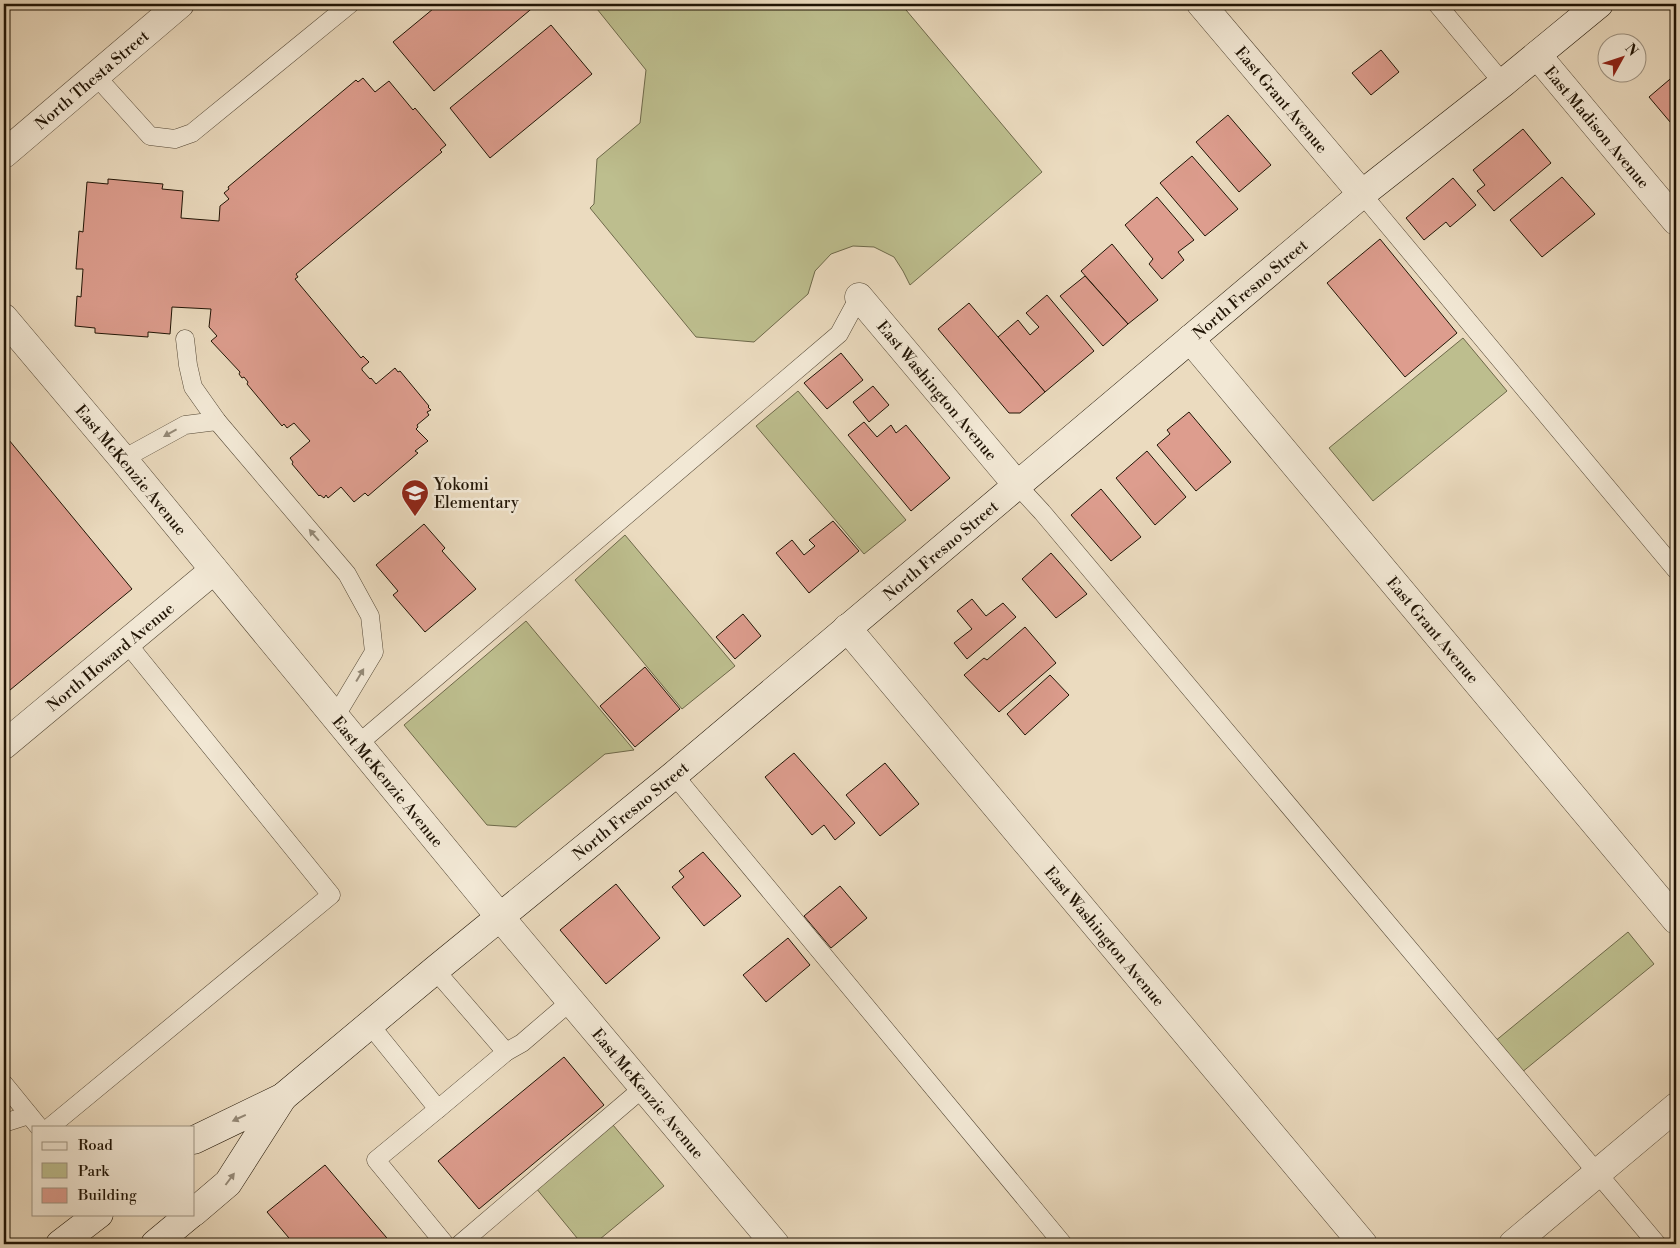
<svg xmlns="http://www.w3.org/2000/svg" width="1680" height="1248" font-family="'Libre Bodoni',serif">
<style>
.green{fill:#bdbe8e;stroke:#6e694a}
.building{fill:#dd9d8e;stroke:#201405}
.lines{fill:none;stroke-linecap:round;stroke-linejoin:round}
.service-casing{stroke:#534634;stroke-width:19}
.minor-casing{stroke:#534634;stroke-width:29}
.secondary-casing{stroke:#201405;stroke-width:29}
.service{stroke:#f2e8d5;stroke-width:18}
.minor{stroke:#f2e8d5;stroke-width:28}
.secondary{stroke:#f2e8d5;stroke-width:28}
.oneway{fill:#948977}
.labels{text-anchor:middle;stroke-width:5;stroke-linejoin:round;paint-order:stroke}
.street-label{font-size:16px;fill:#201405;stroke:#f2e8d5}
.poi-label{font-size:16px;fill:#201405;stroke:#f2e8d5;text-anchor:start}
</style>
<rect width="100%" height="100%" fill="#ebdbbf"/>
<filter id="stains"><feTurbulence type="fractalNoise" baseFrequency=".004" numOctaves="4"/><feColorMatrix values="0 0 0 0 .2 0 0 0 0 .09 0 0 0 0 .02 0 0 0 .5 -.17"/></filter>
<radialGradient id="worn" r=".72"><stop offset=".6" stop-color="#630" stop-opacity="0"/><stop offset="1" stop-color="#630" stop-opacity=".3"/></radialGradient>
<g class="green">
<path d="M 593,4 L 901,4 L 1042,172 L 910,285 L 903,271 L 894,257 L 874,247 L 853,246 L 831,254 L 815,271 L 808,294 L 754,342 L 696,337 L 590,208 L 594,204 L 597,159 L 640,123 L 646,70 Z"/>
<path d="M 1463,338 L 1507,391 L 1373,501 L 1329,448 Z"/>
<path d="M 798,391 L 906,520 L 864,554 L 756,426 Z"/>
<path d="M 625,535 L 735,666 L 682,709 L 575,580 Z"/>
<path d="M 526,621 L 634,750 L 605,754 L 516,827 L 487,825 L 404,725 Z"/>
<path d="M 1628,932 L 1654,964 L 1521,1073 L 1494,1042 Z"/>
<path d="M 608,1119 L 664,1186 L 594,1244 L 582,1244 L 531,1182 Z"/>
</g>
<g class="building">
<path d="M 439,4 L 535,4 L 536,5 L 434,91 L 393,42 Z"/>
<path d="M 551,25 L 592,74 L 490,158 L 450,108 Z"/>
<path d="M 1381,50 L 1399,72 L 1371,95 L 1352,73 Z"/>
<path d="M 1676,74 L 1676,129 L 1649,97 Z"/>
<path d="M 363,78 L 375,92 L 389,81 L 413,110 L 415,108 L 446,145 L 440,150 L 442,152 L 296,274 L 298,277 L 295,279 L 361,358 L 363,356 L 369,362 L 362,368 L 362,370 L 370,379 L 371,378 L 376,384 L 395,368 L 398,372 L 400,371 L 429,406 L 428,407 L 431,410 L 427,412 L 429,415 L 417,425 L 418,427 L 416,429 L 428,441 L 415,451 L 418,453 L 368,496 L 365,493 L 354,502 L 341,487 L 328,498 L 326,495 L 324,498 L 320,495 L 319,496 L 292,464 L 293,462 L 290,458 L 310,441 L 294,423 L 287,428 L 284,424 L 282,426 L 247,384 L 248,382 L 244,377 L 242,378 L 239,374 L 240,372 L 211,341 L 217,336 L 209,327 L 211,309 L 172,307 L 170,334 L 148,332 L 148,337 L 95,333 L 95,328 L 75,326 L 77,296 L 81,297 L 83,269 L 76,269 L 79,231 L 83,232 L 87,182 L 108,184 L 108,179 L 163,184 L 162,189 L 183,191 L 181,218 L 219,221 L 220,206 L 229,199 L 224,193 L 229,189 L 228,187 L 356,80 L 358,82 Z"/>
<path d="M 1228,115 L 1271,165 L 1239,192 L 1196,142 Z"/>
<path d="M 1523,129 L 1551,163 L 1494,211 L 1477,191 L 1485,185 L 1473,170 Z"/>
<path d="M 1192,156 L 1238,209 L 1205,236 L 1160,183 Z"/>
<path d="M 1562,177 L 1595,214 L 1542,257 L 1510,220 Z"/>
<path d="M 1453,178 L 1476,205 L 1450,227 L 1446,222 L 1424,240 L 1406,218 Z"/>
<path d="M 1157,197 L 1194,240 L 1178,252 L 1184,260 L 1162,279 L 1149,264 L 1153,259 L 1125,225 Z"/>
<path d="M 1380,239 L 1457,333 L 1405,377 L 1327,283 Z"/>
<path d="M 1112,244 L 1158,300 L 1128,324 L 1081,271 Z"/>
<path d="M 1085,276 L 1128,324 L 1103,346 L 1060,296 Z"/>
<path d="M 1047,295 L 1094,351 L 1045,392 L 998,337 L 1018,320 L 1030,335 L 1039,327 L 1026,313 Z"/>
<path d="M 969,303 L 1045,392 L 1020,413 L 1009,413 L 938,329 Z"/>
<path d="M 841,353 L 863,380 L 827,409 L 804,383 Z"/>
<path d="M 873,386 L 889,405 L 869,422 L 853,402 Z"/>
<path d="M 1189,412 L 1231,462 L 1196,491 L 1157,445 L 1170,434 L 1167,430 Z"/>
<path d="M 864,422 L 877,437 L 891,425 L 896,433 L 906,425 L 950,478 L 911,511 L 848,435 Z"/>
<path d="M 4,434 L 132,589 L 4,695 Z"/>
<path d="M 1147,451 L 1186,497 L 1155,525 L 1116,478 Z"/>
<path d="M 1101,489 L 1141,537 L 1111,561 L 1071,515 Z"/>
<path d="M 833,521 L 859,551 L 809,593 L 776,553 L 792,540 L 804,555 L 815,546 L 809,540 Z"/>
<path d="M 424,524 L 445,548 L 442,551 L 476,589 L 425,632 L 393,595 L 398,591 L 376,565 Z"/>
<path d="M 1051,553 L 1087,594 L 1056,618 L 1022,579 Z"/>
<path d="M 972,599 L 986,616 L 1003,603 L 1016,617 L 967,659 L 954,643 L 972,629 L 957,611 Z"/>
<path d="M 743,614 L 761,636 L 735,659 L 716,637 Z"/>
<path d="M 1025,627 L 1056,663 L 999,712 L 964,675 L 984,658 L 987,660 Z"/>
<path d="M 645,667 L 680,709 L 635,747 L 600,706 Z"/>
<path d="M 1050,675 L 1069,695 L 1025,735 L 1007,714 Z"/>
<path d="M 794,753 L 855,823 L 835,840 L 824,825 L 812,835 L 765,777 Z"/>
<path d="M 885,763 L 919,804 L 880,836 L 846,795 Z"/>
<path d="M 703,852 L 741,896 L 704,926 L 672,887 L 684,877 L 679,871 Z"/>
<path d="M 616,884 L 660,938 L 606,984 L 560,930 Z"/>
<path d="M 840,886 L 867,918 L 831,948 L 804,916 Z"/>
<path d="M 788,938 L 810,965 L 766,1002 L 743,975 Z"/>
<path d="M 564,1057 L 604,1105 L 479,1209 L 438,1161 Z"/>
<path d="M 325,1165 L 392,1244 L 294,1244 L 267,1212 Z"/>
</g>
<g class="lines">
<g class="service-casing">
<g id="service">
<path d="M 1437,4 L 1503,83"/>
<path d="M 95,75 L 150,136 L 175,139 L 192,133 L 350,4"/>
<path d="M 1362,194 L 1676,570"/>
<path d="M 185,339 L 188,365 L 193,387 L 217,421 L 347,574 L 370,616 L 374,652 L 335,717"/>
<path d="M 123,459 L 185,425 L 217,421"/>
<path d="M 1018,486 L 1042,512 L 1657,1244"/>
<path d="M 358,744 L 839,334 L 859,297"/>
<path d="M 674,775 L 1063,1244"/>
<path d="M 435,970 L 506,1052"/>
<path d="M 370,1025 L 438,1109 L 506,1052 L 522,1043 L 571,1001"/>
<path d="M 4,1084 L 39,1127"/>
<path d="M 438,1109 L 376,1160 L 445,1244"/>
<path d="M 4,1123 L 29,1115"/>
<path d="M 50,1127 L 331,895 L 126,642"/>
<path d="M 460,1244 L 643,1088"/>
</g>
</g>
<g class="minor-casing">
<g id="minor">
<path id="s1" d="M 1201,4 L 1362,194"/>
<path id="s2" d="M 1537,55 L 1676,221"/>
<path id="s3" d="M 4,154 L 180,4"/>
<path id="s4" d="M 859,297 L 1018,486"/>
<path id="s5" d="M 4,318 L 123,459 L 500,917 L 775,1244"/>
<path id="s6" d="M 1190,339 L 1676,920"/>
<path id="s7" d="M 847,628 L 1363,1244"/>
<path id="s8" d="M 4,745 L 214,570"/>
<path d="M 1513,1244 L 1676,1107"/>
</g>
</g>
<g class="secondary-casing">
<g id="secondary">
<path id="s9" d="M 194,1140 L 283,1097 L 435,970 L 674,775 L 1362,194 L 1503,83 L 1599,4"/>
<path d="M 194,1212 L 228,1183 L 283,1097"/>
<path d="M 60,1244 L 99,1214"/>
<path d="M 155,1244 L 191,1214"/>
</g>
</g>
<use href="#service" class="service"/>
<use href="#minor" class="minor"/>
<use href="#secondary" class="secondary"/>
</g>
<defs><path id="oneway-solid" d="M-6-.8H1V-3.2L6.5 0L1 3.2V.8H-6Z" transform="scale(1.25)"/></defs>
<g class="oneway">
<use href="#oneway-solid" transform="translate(170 433) rotate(151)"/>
<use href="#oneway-solid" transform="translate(314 535) rotate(-131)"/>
<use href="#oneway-solid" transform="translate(360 675) rotate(-59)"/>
<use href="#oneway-solid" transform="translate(239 1118) rotate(155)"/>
<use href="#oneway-solid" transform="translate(230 1179) rotate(-53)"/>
</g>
<defs>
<g id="school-pin" transform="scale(1.4375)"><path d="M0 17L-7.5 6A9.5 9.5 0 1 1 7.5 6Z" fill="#8f2418" stroke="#f2e8d5"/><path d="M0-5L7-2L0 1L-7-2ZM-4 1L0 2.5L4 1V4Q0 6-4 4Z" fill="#fff"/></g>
</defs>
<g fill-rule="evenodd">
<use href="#school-pin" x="415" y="493"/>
</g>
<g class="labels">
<g class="street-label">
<text dy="6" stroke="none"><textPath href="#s3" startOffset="115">North Thesta Street</textPath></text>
<text dy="6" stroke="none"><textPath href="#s1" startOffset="125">East Grant Avenue</textPath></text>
<text dy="6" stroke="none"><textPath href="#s2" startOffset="94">East Madison Avenue</textPath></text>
<text dy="6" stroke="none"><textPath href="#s9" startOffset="1359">North Fresno Street</textPath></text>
<text dy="6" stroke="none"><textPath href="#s4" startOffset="122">East Washington Avenue</textPath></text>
<text dy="6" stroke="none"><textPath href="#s5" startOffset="198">East McKenzie Avenue</textPath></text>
<text dy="6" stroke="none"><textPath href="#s9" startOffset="954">North Fresno Street</textPath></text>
<text dy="6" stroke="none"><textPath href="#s6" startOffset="379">East Grant Avenue</textPath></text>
<text dy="6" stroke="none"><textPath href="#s8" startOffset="138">North Howard Avenue</textPath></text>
<text dy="6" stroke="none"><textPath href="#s5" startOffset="602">East McKenzie Avenue</textPath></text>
<text dy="6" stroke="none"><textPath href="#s9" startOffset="549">North Fresno Street</textPath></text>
<text dy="6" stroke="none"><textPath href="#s7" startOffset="402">East Washington Avenue</textPath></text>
<text dy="6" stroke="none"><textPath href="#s5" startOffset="1008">East McKenzie Avenue</textPath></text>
</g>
<g class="poi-label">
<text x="434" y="490">Yokomi<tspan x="434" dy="18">Elementary</tspan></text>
</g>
</g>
<rect width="1680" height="1248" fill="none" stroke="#ebdbbf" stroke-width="20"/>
<rect x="5" y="5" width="1670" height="1238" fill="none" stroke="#201405" stroke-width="2.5"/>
<rect x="10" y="10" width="1660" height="1228" fill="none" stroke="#201405"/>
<rect x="32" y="1126" width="162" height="90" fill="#f2e8d5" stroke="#9e9382"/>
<rect x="42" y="1142" width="25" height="8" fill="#f2e8d5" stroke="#9e9382"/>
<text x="78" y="1150" font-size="15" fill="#201405">Road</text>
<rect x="42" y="1163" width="25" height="15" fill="#bdbe8e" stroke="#9e9382"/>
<text x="78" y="1176" font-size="15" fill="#201405">Park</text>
<rect x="42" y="1188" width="25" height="15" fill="#dd9d8e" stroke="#9e9382"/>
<text x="78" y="1200" font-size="15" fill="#201405">Building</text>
<g transform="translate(1622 58) rotate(50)"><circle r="24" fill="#f2e8d5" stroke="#9e9382"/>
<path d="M0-4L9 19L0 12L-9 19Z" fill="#8f2418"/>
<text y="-8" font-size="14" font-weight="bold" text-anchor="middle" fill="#201405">N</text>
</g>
<rect width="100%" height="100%" filter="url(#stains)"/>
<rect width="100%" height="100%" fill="url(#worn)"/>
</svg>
